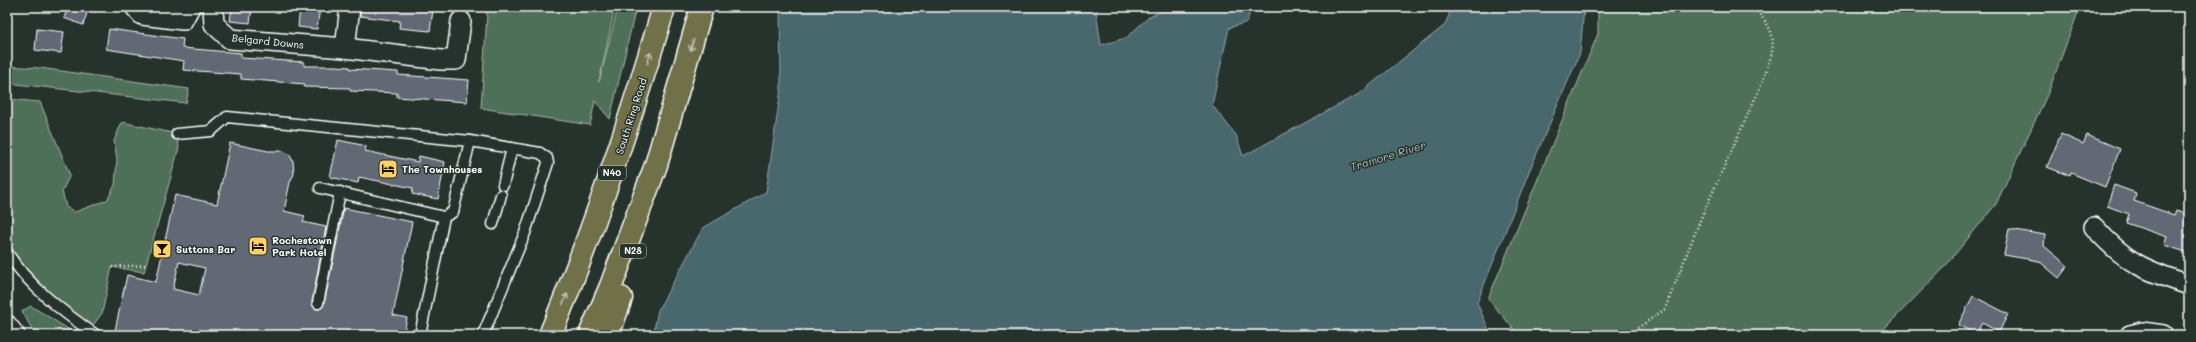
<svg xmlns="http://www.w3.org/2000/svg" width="2196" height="342" font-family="Mali,sans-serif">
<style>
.green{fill:#4f6f59;stroke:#a7b7ac}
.water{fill:#48686e;stroke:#91a4a8}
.building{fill:#636875;stroke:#fff;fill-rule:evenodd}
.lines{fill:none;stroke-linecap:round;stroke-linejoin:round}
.lane-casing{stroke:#fff;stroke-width:13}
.street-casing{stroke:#fff;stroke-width:22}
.highway-casing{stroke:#fff;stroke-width:25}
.path{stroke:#fff;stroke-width:2.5;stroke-dasharray:1 3;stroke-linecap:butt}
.lane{stroke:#26332d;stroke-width:10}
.street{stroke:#26332d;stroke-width:19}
.highway{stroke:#6f704a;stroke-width:22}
.oneway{stroke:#bebfae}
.labels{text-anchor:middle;stroke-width:3;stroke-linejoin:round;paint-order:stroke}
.shield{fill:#26332d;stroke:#bec2c0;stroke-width:1}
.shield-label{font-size:9px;font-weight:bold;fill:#fff}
.street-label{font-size:10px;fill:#fff;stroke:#26332d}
.poi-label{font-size:10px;font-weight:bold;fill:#fff;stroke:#26332d;text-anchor:start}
.water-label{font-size:11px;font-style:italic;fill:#adbbbe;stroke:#26332d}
</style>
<rect width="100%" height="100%" fill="#26332d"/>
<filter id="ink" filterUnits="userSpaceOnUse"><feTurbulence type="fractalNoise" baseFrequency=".025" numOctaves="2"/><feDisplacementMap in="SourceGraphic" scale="8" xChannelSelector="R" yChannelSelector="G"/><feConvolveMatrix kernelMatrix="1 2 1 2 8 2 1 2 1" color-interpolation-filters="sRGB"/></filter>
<g filter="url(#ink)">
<g class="green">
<path d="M 481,7 L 615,7 L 599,82 L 618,7 L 636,7 L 610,119 L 595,101 L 590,125 L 481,108 L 487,14 Z"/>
<path d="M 1598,7 L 2080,7 L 2048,93 L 1996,204 L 1943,269 L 1878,335 L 1519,335 L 1488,299 L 1598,34 Z"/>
<path d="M 7,66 L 40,68 L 189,89 L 186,103 L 7,83 Z"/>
<path d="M 7,99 L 40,102 L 70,175 L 62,191 L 66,207 L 75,212 L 107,200 L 115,185 L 117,159 L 114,141 L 122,122 L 177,134 L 179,148 L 144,272 L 112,267 L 102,313 L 89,331 L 47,297 L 7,252 Z"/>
<path d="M 31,306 L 78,335 L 35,335 L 22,311 Z"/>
</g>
<path class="water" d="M 780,7 L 1103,7 L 1096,11 L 1101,45 L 1126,38 L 1149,17 L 1170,7 L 1251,7 L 1247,22 L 1229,28 L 1212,105 L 1236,135 L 1243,156 L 1359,94 L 1445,25 L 1452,7 L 1584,7 L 1580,53 L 1528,174 L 1477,303 L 1489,330 L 1495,335 L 653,335 L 658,310 L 703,228 L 766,192 L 781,89 Z"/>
<g class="building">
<path d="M 68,7 L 89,7 L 83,25 L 64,18 Z"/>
<path d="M 232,7 L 252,7 L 250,23 L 230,21 Z"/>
<path d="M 300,7 L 320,7 L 317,29 L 298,27 Z"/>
<path d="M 361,7 L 403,7 L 433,10 L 430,31 L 399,28 L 400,21 L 360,16 Z"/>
<path d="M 37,29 L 64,32 L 61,53 L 35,50 Z"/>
<path d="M 109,29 L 183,39 L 182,48 L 241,53 L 241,58 L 304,62 L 304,66 L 335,66 L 350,67 L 350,69 L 398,72 L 398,75 L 469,80 L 467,102 L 397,97 L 397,93 L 350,91 L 350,88 L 304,87 L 305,84 L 241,79 L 241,74 L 183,70 L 184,61 L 106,49 Z"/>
<path d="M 2061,134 L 2083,144 L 2087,135 L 2120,149 L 2105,187 L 2071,173 L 2070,176 L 2047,167 Z"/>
<path d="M 338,140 L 366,146 L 365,151 L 418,162 L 419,156 L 445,162 L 438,199 L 412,194 L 413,188 L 359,177 L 358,183 L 330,177 Z"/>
<path d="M 230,143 L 268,151 L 283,151 L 289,154 L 293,161 L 294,174 L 290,182 L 284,211 L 305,216 L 303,222 L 326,227 L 312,302 L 312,305 L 316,309 L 320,309 L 324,304 L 344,208 L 412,222 L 393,315 L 407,318 L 403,335 L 114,335 L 127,275 L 156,282 L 175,195 L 217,204 ZM 179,262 L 205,268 L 199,295 L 173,289 Z"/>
<path d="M 2114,185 L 2136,193 L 2134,201 L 2174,215 L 2176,211 L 2189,215 L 2189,253 L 2164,245 L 2167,237 L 2126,223 L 2129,214 L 2107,206 Z"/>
<path d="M 2009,229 L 2045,235 L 2044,246 L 2068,266 L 2059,278 L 2039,261 L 2004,255 Z"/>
<path d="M 1973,296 L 2008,314 L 1999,332 L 1982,323 L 1976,334 L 1958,325 Z"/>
</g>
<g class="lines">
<g class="lane-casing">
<g id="lane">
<path d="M 177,134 L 211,131 L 227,117 L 470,141 L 540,153 L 547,158 L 548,163 L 525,233 L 483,335"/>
<path d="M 503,185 L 512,148"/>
<path d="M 320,188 L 444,217 L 453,212 L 470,141"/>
<path d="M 493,224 L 501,195"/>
<path d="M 7,252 C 27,285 64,313 96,335"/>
<path d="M 318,303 L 340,192"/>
<path d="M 420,335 L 444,217"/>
</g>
</g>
<g class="street-casing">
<g id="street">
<path d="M 135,7 L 142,15 L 183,20 L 190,7"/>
<path d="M 213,7 L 214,24 L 230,39 L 345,48 L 441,60 L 456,60 L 461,21"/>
<path d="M 345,48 L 350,7"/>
<path d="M 2094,227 C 2126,263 2144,270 2189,285"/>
<path d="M 7,325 L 15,335"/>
<path d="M 2130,335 L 2143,332 L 2163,335"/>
</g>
</g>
<g class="highway-casing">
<g id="highway">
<path d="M 550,335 C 595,228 631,118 664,7"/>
<path d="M 590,335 L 611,286 L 656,165 L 702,7"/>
<path d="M 608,335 L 621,298"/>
</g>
</g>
<g class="path">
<path d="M 112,267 L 147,265"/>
<path d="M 1628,335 L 1665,309 L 1701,218 L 1762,83 C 1774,48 1782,34 1752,7"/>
</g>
<use href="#lane" class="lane"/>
<use href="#street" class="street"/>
<use href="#highway" class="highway"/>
</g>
<defs><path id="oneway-shaft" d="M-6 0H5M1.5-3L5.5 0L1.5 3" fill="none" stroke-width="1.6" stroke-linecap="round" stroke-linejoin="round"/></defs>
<g class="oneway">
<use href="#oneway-shaft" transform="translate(692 45) rotate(107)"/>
<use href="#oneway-shaft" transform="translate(649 58) rotate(-74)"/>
<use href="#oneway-shaft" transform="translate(565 299) rotate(-67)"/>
</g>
</g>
<defs>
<g id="hotel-square" transform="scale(1)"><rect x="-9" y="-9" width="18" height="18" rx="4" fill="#ffd166" stroke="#26332d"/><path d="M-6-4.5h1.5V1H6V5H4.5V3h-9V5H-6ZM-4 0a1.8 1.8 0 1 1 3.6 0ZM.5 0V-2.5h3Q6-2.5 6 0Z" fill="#111"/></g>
<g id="bar-square" transform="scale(1)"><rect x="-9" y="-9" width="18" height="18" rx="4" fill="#ffd166" stroke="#26332d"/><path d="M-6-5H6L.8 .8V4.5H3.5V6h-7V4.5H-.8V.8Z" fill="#111"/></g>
</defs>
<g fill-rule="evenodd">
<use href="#hotel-square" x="388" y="169"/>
<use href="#hotel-square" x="258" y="246"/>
<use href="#bar-square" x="162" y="249"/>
</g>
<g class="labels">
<g class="shield">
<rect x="598" y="166" width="28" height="14" rx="3"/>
<rect x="620" y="244" width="26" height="14" rx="3"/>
</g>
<g class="shield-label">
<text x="612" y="176">N40</text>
<text x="633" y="254">N28</text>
</g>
<g class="street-label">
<text transform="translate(268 41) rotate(6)" y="4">Belgard Downs</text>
<text transform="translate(631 116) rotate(-72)" y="4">South Ring Road</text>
</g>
<g class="poi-label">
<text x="402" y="173">The Townhouses</text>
<text x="272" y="244">Rochestown<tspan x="272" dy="12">Park Hotel</tspan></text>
<text x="176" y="253">Suttons Bar</text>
</g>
<g class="water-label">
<text transform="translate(1388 156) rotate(-17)" y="4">Tramore River</text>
</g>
</g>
<rect width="2196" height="342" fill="none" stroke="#26332d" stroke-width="24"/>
<rect x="12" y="12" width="2172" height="318" fill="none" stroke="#fff" stroke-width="1.5" filter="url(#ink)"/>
</svg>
